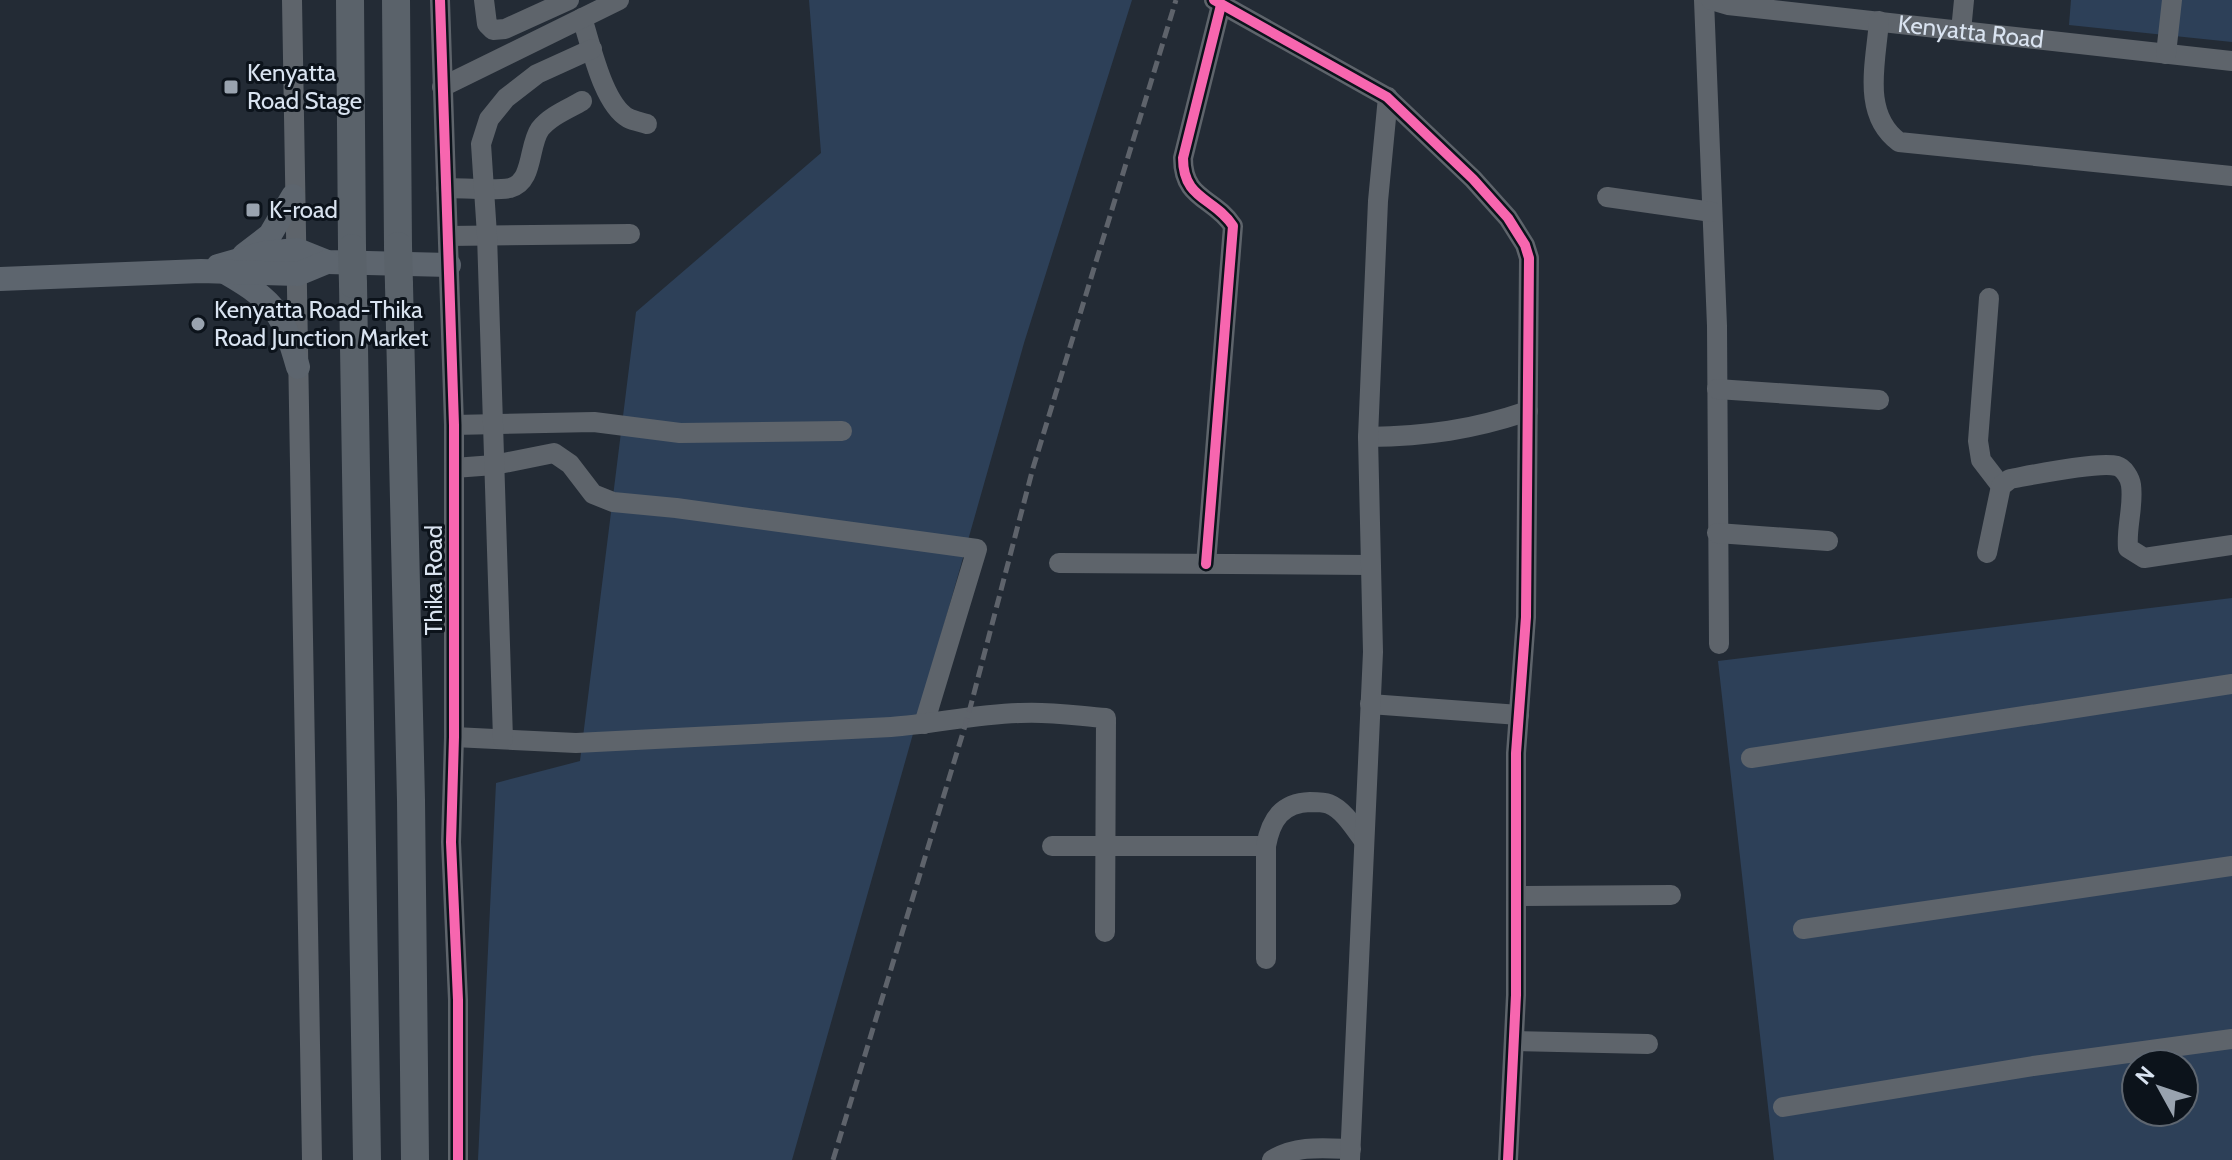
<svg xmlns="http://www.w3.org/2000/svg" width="2232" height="1160" font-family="Cabin,sans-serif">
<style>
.green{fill:#2d4058;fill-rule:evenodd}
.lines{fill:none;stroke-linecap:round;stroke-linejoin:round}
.minor{stroke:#5e646b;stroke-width:20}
.major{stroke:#5d656e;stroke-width:24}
.highway{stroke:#5a626a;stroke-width:28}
.rail{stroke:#5e636b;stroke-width:5;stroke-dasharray:12 6;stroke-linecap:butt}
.highway-bridge{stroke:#5a626a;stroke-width:28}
.cycleway-casing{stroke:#0c131b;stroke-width:15}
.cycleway{stroke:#f766af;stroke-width:10}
.poi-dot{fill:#99a3af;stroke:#0c131b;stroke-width:3}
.labels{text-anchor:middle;stroke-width:6;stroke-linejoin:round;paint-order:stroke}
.street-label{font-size:24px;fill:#d9e3f0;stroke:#0c131b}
.poi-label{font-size:24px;fill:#d9e3f0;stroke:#0c131b;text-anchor:start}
</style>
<rect width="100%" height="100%" fill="#232b35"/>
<g class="green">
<path d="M 809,0 L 1132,0 L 1024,343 L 792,1160 L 478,1160 L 496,783 L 580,761 L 636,312 L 821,153 Z"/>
<path d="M 2071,0 L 2232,0 L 2232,42 L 2069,25 Z"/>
<path d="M 2232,598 L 2232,1160 L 1774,1160 L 1718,661 ZM 2136,1064 L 2184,1064 L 2184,1112 L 2136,1112 Z"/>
</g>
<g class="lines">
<g class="minor">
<path d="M 292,0 L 312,1160"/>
<path d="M 440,0 L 454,425 L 454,737 L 451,842 L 458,1000 L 458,1160"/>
<path d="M 484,0 L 487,24 L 493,30 L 505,29 L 569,0"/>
<path d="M 1214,0 L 1387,97 L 1473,179 L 1508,218 L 1525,245 L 1529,258 L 1526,617 L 1516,753 L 1516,995 L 1508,1160"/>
<path d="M 1704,0 L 1717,326 L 1719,644"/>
<path id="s1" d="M 1711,0 L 1728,5 L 2232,61"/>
<path d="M 582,18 C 591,45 603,104 628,118 C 634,121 641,122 647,124"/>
<path d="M 1879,21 C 1876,62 1861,114 1899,142 L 2232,176"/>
<path d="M 1961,31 L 1964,0"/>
<path d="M 2166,54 L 2172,0"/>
<path d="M 442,87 L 619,0"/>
<path d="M 446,188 C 463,188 495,191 510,188 C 534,182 528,146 540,129 C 550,116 568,109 582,101"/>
<path d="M 1607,197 L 1712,212"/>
<path d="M 448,236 L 630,234"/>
<path d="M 1989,298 L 1978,441 L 1981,460 L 2001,486"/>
<path d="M 1717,389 L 1879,400"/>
<path d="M 454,425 L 594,422 L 680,433 L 842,431"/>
<path d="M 1368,437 C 1427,436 1472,430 1528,411"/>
<path d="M 454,468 L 494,465 L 554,453 L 570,464 L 593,494 L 613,502 L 676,508 L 977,549 L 924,724"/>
<path d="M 1717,533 L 1828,541"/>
<path d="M 1987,553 L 2001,486 L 2010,479 C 2032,475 2099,461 2117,466 C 2124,468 2130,478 2131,485 C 2134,506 2126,527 2128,548 L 2144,558 L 2232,545"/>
<path d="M 1059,563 L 1370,565"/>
<path d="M 1206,564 L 1233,226 C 1214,197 1183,200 1183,158 L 1221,5"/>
<path d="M 1370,704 L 1519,715"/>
<path d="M 454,737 L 576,743 L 891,727 C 934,724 976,714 1020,713 C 1048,711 1078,716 1106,718 L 1105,932"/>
<path d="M 503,739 L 487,235 L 481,144 L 489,119 L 506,98 L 537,74 L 592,49"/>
<path d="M 1751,758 L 2232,684"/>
<path d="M 1052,846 L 1266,846"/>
<path d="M 1516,896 L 1671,895"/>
<path d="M 1803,929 L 2232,866"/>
<path d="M 1266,959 L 1266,846 C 1271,819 1282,803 1310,802 C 1316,802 1324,802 1329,804 C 1344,810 1355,829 1364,841"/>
<path d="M 1514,1041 L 1648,1044"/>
<path d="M 1783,1107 L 2033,1066 L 2232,1039"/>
<path d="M 1272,1160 C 1296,1145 1323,1148 1351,1149"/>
<path d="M 1350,1160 L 1373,652 L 1368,437 L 1378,201 L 1388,97"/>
</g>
<g class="major">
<path d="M 244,255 L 270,235 L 293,196"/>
<path d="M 218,266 L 264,253 L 297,250 L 327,262 L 449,265"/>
<path d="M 228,274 C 276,302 283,314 298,367"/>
<path d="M 0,279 L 201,271 L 298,274 L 327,262"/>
</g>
<g class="highway">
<path d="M 350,0 L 352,248"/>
<path d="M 396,0 L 398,246"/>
<path d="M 353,284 L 367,1160"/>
<path d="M 399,285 L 411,800 L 415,1160"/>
</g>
<path class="rail" d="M 833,1160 L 968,716 L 1033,468 L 1176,0"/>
<g class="highway-bridge">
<path d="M 398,246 L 399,285"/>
<path d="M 352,248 L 353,284"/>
</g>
<g class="cycleway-casing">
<g id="cycleway">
<path d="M 440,0 L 454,425 L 454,737 L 451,842 L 458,1000 L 458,1160"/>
<path d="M 1214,0 L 1387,97 L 1473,179 L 1508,218 L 1525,245 L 1529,258 L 1526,617 L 1516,753 L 1516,995 L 1508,1160"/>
<path d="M 1206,564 L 1233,226 C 1214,197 1183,200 1183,158 L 1221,5"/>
</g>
</g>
<use href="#cycleway" class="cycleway"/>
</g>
<g class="poi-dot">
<rect x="223" y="79" width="16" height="16" rx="4"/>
<rect x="245" y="202" width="16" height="16" rx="4"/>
<circle cx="198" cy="324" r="8"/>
</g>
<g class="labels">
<g class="street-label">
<text dy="8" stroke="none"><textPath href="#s1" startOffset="262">Kenyatta Road</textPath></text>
<text transform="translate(434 580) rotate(-90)" y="8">Thika Road</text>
</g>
<g class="poi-label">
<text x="247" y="81">Kenyatta<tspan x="247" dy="28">Road Stage</tspan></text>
<text x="269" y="218">K-road</text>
<text x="214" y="318">Kenyatta Road-Thika<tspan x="214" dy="28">Road Junction Market</tspan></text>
</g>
</g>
<g transform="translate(2160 1088) rotate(310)"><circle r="38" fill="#0c131b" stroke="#5e6670" stroke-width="2"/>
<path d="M0-6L14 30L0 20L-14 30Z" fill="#99a3af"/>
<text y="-12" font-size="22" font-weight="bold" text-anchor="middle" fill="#d9e3f0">N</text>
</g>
</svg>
